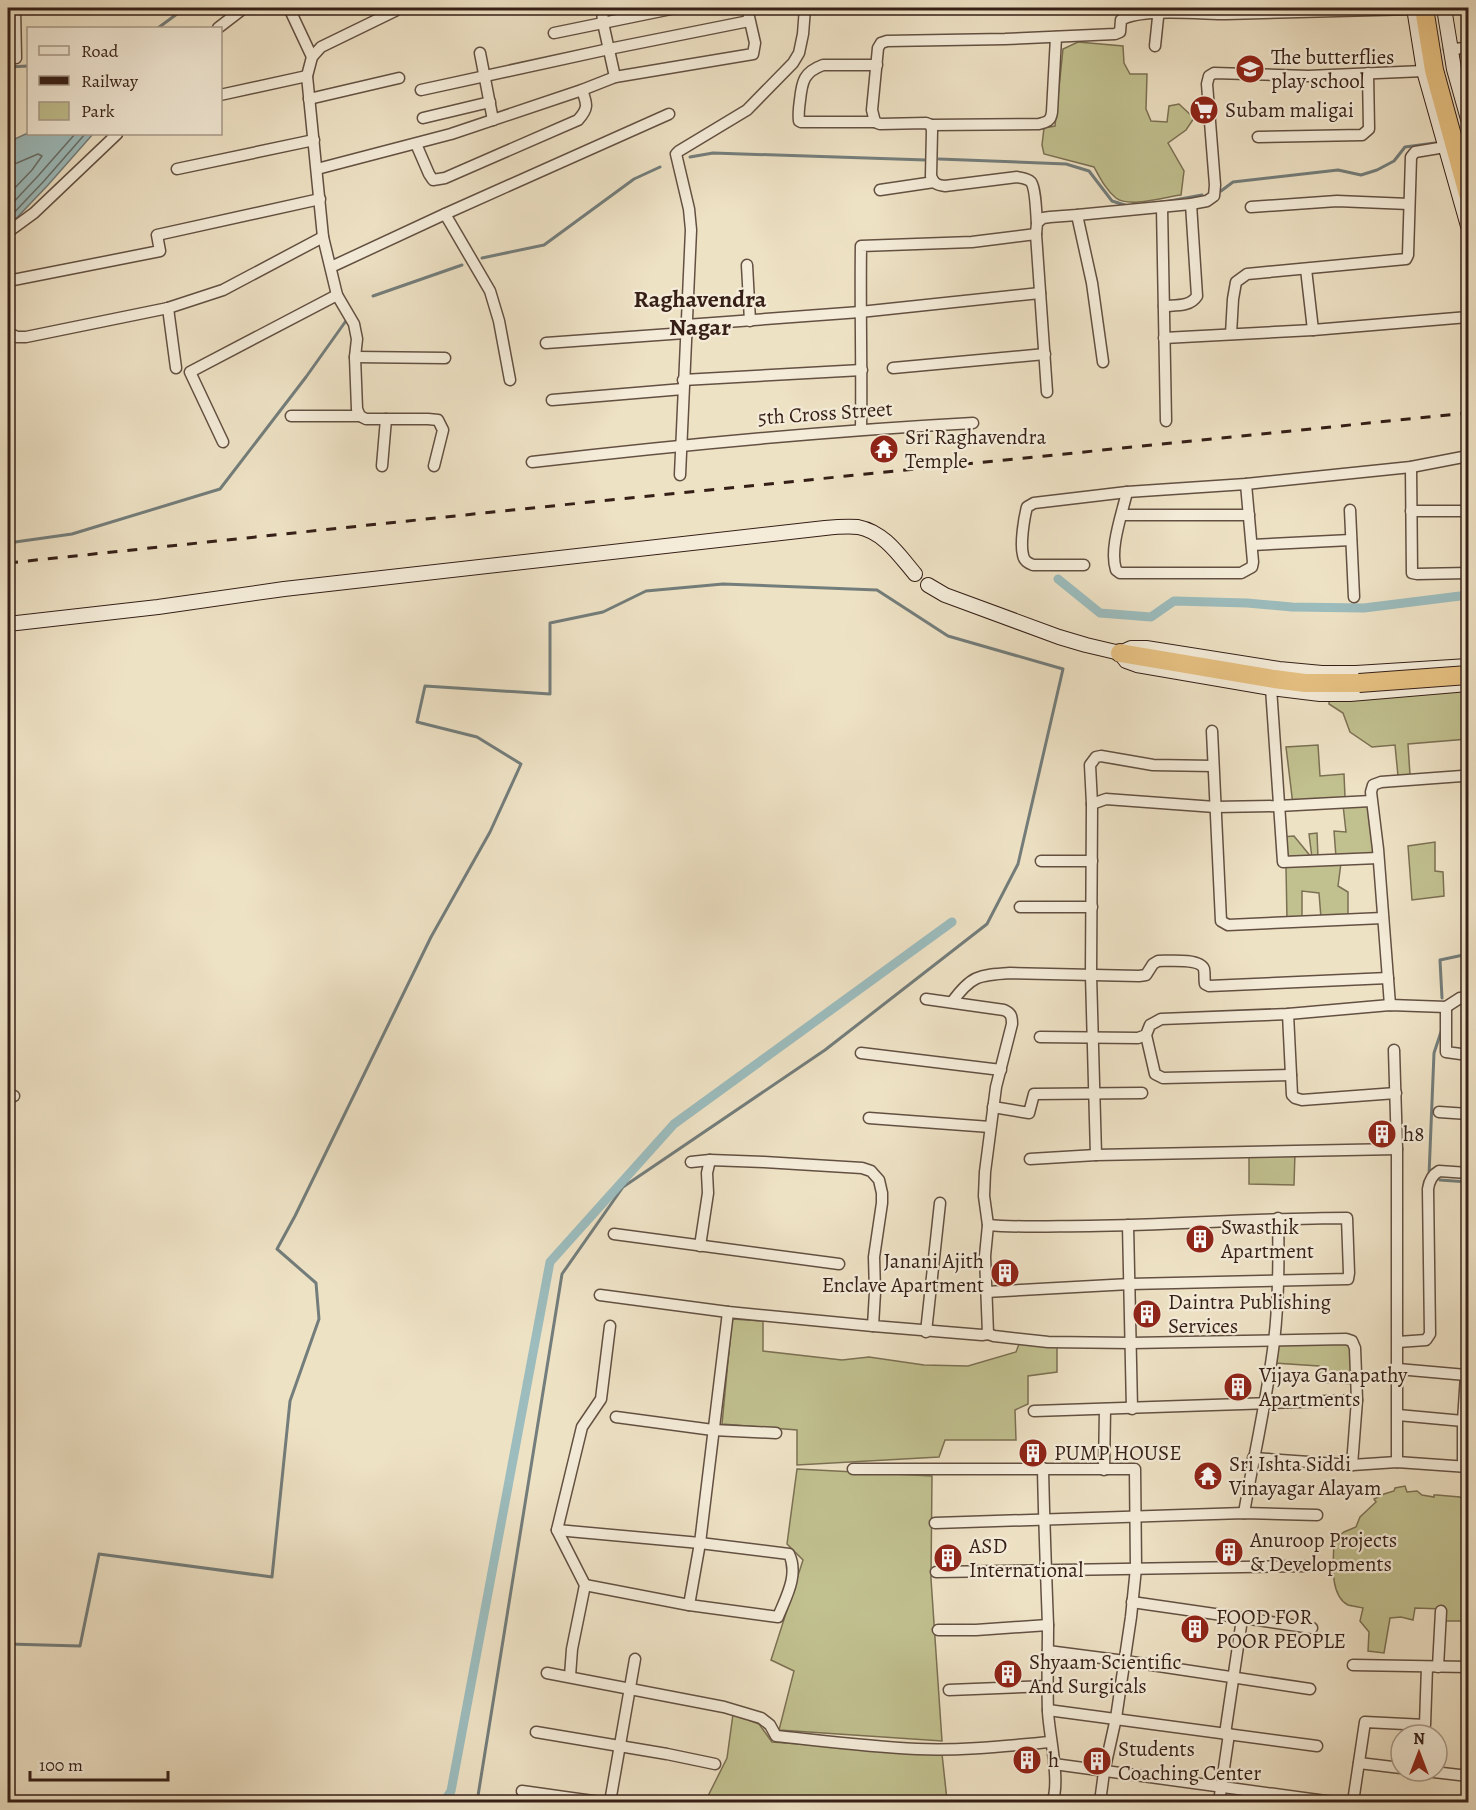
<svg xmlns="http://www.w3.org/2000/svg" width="1476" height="1810" font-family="Alegreya,serif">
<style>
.green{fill:#c1c08f;stroke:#7b7053;stroke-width:1.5}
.water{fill:#9cbcbd;stroke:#737d7b;stroke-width:1.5}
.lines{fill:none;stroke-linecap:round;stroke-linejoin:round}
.shore{stroke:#686e6a;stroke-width:1.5}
.stream{stroke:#737d7b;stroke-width:3}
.canal{stroke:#9cbcbd;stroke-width:9}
.street-casing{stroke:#635042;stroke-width:13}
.secondary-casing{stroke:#351f17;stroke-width:16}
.highway-casing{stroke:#351f17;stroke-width:20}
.street{stroke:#f4ecd9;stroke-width:10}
.secondary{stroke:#f4ecd9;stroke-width:14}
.highway{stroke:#e7c182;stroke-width:18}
.rail{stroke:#351f17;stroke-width:3;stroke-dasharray:10 10;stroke-linecap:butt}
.highway-bridge-casing{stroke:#351f17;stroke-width:20;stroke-linecap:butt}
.highway-bridge{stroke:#e7c182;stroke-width:18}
.labels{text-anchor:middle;stroke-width:4.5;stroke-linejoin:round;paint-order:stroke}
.poi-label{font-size:21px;fill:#351f17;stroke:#f4ecd9;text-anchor:start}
.street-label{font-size:21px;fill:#351f17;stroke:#f4ecd9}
.quarter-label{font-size:24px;font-weight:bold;fill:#351f17;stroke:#f4ecd9}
</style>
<rect width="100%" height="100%" fill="#eee2c5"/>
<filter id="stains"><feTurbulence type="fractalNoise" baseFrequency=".00333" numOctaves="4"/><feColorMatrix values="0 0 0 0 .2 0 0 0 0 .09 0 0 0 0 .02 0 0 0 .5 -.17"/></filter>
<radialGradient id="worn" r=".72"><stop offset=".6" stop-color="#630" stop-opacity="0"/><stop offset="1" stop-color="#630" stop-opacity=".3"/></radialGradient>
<g class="green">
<path d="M 1078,42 L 1123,46 L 1124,63 L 1130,74 L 1147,74 L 1146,109 L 1151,121 L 1167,122 L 1169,106 L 1179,104 L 1194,118 L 1186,130 L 1168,143 L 1184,171 L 1181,195 C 1165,197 1129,208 1116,198 C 1106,190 1100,178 1094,167 L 1044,154 L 1042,145 L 1044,128 L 1055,126 L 1063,49 Z"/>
<path d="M 1468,684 L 1468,739 L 1408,744 L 1410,775 L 1398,776 L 1395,745 L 1372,747 L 1350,732 L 1343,713 L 1329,704 L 1329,697 Z"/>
<path d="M 1318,745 L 1320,776 L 1344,774 L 1345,797 L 1293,805 L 1286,747 Z"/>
<path d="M 1371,802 L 1377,859 L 1283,862 L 1281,837 L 1294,836 L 1312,858 L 1309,834 L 1317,833 L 1318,858 L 1336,857 L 1334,831 L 1346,832 L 1343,805 Z"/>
<path d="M 1435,842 L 1435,871 L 1443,872 L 1444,896 L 1412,900 L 1408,846 Z"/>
<path d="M 1341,863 L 1338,886 L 1348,892 L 1348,917 L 1321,918 L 1319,893 L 1302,891 L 1302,921 L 1287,921 L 1286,867 Z"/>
<path d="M 1295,1152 L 1294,1185 L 1249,1184 L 1249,1154 Z"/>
<path d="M 732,1319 L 763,1321 L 763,1351 L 842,1360 L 869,1357 L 924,1365 L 968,1366 L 1016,1352 L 1019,1344 L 1057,1345 L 1057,1372 L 1028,1376 L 1028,1404 L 1015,1410 L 1016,1440 L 945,1440 L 939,1457 L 797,1465 L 797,1430 L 722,1424 Z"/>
<path d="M 1279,1342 L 1351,1343 L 1354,1384 L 1320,1382 L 1319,1366 L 1274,1363 Z"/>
<path d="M 797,1469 L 932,1476 L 931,1579 L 942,1741 L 779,1730 L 794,1671 L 771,1660 L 803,1560 L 787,1544 Z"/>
<path d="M 1405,1486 L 1407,1492 L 1417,1491 L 1422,1495 L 1434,1497 L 1434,1495 L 1437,1495 L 1460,1497 L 1468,1500 L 1468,1621 L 1443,1621 L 1443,1609 L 1415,1608 L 1413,1620 L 1401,1617 L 1390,1618 L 1384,1653 L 1368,1651 L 1369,1632 L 1360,1621 L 1363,1608 C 1359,1607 1352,1606 1348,1605 C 1328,1594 1334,1558 1334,1540 L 1344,1532 L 1356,1527 L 1360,1517 L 1376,1502 L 1374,1499 L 1384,1494 L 1394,1491 L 1395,1488 Z"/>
<path d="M 733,1714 L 759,1724 L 772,1742 L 942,1754 L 947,1800 L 946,1802 L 705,1802 L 727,1758 Z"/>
</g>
<path class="water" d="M 28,133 L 93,134 L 48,185 L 8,227 L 8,142 Z"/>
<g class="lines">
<g class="shore">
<path d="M 8,164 L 17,163 L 38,154 L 42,156 L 32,170 L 8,195"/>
<path d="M 8,208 L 38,176 L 75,134"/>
<path d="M 8,219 L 44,181 L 85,134"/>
</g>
<g class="stream">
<path d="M 158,28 L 185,8"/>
<path d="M 8,67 L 28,66"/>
<path d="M 690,157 L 713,153 L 926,160"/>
<path d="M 939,159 L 1066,164 L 1089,171 L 1112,201 L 1128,206"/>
<path d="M 1221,191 L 1233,182 L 1338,170 L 1361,175 L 1377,170 L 1394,161 L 1405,147 L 1435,143"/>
<path d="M 1164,202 L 1202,195"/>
<path d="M 482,258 L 544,245 L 634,179 L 660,167"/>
<path d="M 373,296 L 462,265"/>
<path d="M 8,543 L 72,534 L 220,489 L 306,377 L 348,318"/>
<path d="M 1442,998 L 1440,960 L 1468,954"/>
<path d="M 1429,1175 L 1434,1053 L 1442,1029"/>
<path d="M 1440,1180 L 1468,1182"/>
<path d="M 8,1644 L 80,1646 L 99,1554 L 272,1577 L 290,1401 L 319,1319 L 316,1283 L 277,1249 L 295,1216 L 431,937 L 490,832 L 521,764 L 477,737 L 417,722 L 425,686 L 550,694 L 550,623 L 603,612 L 646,591 L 723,584 L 877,590 L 948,636 L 1063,669 L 1018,864 L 987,924 L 825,1050 L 623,1187 L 562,1274 L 477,1802"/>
</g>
<g class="canal">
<path d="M 1058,579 L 1100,613 L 1151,617 L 1174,601 L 1247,603 L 1292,607 L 1364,608 L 1468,595"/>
<path d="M 444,1802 L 451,1791 L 550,1262 L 674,1124 L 952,922"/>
</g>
<g class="street-casing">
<g id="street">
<path d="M 15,8 L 16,58"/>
<path d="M 289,8 L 312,57"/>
<path d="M 398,8 L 395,11 L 321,47 L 312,57 L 307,76 L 323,237 L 337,295 L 354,324 L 357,339 L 355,357 L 357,409 L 360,416 L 366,419 L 428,419 L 438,420 L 443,430 L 434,466"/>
<path d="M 602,8 L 603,23 L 615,77"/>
<path d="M 218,28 L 244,8"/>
<path d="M 554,33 L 676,8"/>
<path d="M 1155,46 L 1159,8"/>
<path d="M 1449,49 L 1468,48"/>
<path d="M 480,53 L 493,120"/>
<path d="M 421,90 L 609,49 L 749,21"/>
<path d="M 220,95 L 307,76"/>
<path d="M 309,99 L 399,78"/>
<path d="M 423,118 L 490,102"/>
<path d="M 875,122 L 801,122 L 799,121 C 798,114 799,107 800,100 C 802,81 804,72 823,65 L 877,65"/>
<path d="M 931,125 L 1039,124 C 1047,122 1051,121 1052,112 L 1056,37"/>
<path d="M 1258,137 L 1362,135 L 1369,129 L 1368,73"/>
<path d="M 416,144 L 429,174 L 433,180 L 445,178 L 578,120 C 589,108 587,104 582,90"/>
<path d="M 177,169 L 314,140"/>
<path d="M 317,169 L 451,134 L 582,90 L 615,77 L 753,54 L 755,43 L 747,8"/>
<path d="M 880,190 L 934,182"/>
<path d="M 1162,207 L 1166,421"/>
<path d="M 1251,207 L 1337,201 L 1409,204"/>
<path d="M 445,214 L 490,291 L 499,321 L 510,380"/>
<path d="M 1077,215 L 1092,283 L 1103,362"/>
<path d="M 1037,223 C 1036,214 1036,189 1031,182 C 1027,178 1021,178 1017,177 L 945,186 C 937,185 934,184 931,176 L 932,131 L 931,125 L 926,123 L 880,124 L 875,122 L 872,110 L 878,48 L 881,43 L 887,41 L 1005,39 L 1115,34 L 1120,32 L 1121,20 C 1140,8 1201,14 1226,14 C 1288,12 1351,11 1414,9"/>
<path d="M 8,232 L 34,213 L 117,134"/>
<path d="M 747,265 L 750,321"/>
<path d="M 331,267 L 445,214 L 669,114"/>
<path d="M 1306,269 L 1313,330"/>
<path d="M 8,281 L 160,251 L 157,235 L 320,199"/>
<path d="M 1164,306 C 1176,305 1190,307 1197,296 L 1191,204"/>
<path d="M 168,308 L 176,368"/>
<path d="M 686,325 L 860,312 L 1040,293"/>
<path d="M 8,329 L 9,333 L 17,337 L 26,337 L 168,308 L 223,290 L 323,237"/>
<path d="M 1231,334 L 1233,299 L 1236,282 L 1247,274 L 1406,259 L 1408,255 L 1411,157 L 1415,152 L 1445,147"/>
<path d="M 1164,338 L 1313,330 L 1468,317"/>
<path d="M 546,343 L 685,333"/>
<path d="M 355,357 L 445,358"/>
<path d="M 893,368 L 1045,354"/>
<path d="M 683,380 L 862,370"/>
<path d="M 1047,392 L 1036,234 L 1037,223 L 1043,218 L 1050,217 L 1077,215 L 1191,204 L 1207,201 L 1214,196 L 1215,185 L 1207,84 L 1209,76 L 1214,73 L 1308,76 L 1424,71"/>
<path d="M 552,400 L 683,389"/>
<path d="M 291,416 L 360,416"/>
<path d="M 861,429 C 862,368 860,307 861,246 L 972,242 L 1036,234"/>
<path d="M 223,442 L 190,372 L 337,295"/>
<path d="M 532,462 C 679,445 825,431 973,423"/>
<path d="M 382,466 L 386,419"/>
<path d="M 1411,467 L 1412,573 L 1417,574 L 1468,573"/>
<path d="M 680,475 L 691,230 L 689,209 L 676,154 L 679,151 L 747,110 L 793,63 L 799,53 L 803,34 L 805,8"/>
<path d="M 1127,492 C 1122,514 1109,549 1116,570 L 1120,573 L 1241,573 L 1252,567 L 1253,562 L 1246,484"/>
<path d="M 1350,510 L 1354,597"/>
<path d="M 1411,511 L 1468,511"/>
<path d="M 1122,515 L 1249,515"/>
<path d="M 1252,545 L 1351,540"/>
<path d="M 1084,565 L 1033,565 C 1028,563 1024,561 1023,555 C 1020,544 1024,518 1027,507 L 1034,503 L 1127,492 L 1246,484 L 1411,467 L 1468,456"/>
<path d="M 1271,688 L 1283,862 L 1378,858"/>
<path d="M 1212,731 L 1221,921 L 1228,925 L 1383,918"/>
<path d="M 1092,804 L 1106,799 L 1215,807 L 1278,806 L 1371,801"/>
<path d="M 1041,861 L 1092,861"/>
<path d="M 1020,907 L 1092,907"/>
<path d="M 952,1002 C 971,976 978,975 1010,973 L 1139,976 L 1146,975 L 1153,964 L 1158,961 C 1168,961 1200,958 1204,969 C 1205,974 1204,979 1205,984 L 1209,986 L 1388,978"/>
<path d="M 1390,1005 L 1378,849 L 1371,792 L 1373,785 L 1381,782 L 1462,776"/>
<path d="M 1446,1007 L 1446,1052 L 1468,1055"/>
<path d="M 1288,1014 L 1292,1095 L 1295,1098 L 1302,1100 L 1396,1093"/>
<path d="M 1146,1035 L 1155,1074 L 1163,1078 L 1291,1075"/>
<path d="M 1040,1037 L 1138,1038 L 1146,1035 L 1150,1025 L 1161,1019 L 1288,1014 L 1390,1005 L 1446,1007 L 1460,998 L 1468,997"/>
<path d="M 1394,1050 L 1397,1149 L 1397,1462"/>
<path d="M 861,1053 L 1001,1070"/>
<path d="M 8,1096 L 14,1096"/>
<path d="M 993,1107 L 1029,1113 L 1034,1094 L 1142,1093"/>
<path d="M 1439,1112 L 1468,1114"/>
<path d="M 869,1118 L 990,1127"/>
<path d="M 1096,1155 L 1091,975 L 1092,804 L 1090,765 L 1096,757 L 1101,756 L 1153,765 L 1213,766"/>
<path d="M 1030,1159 L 1096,1155 L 1397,1149"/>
<path d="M 691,1162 L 710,1160 L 764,1162 L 862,1168 L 871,1171 L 879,1180 L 882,1193 L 882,1203 L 874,1257 L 875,1292 L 873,1326 L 982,1335 L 988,1334 L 985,1256 L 988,1225 L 984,1196 L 985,1172 L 996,1087 L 1012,1024 C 1012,1016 1011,1013 1004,1010 L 926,999"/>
<path d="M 1128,1225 L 1132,1409"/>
<path d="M 614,1234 L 839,1264"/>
<path d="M 700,1246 L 708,1193 L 707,1173 L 710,1160"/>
<path d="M 986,1292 L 1130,1284 L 1348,1279 L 1349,1273 L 1347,1218 C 1261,1218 1175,1225 1089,1226 C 1055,1226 1021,1228 988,1225"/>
<path d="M 600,1295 L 728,1312 L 873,1326"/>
<path d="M 926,1332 L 940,1203"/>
<path d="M 988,1334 L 994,1336 L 1048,1342 L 1131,1343 L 1346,1339 L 1352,1341 L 1355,1348 L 1357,1400 L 1352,1465"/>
<path d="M 1398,1342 L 1426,1340 L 1430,1334 L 1428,1189 C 1429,1182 1432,1175 1439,1171 L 1468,1173"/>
<path d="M 1398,1369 L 1466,1375 L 1463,1421 L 1463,1467"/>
<path d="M 1034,1411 L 1357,1400"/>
<path d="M 1398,1415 L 1463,1421"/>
<path d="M 616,1417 L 713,1430 L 776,1433"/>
<path d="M 1253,1458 L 1352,1465 L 1397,1462 L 1468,1467"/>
<path d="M 1043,1468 C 1044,1520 1046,1572 1048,1625 C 1048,1654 1047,1683 1048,1712 C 1049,1734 1061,1784 1052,1802"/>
<path d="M 853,1469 L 1135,1469 L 1136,1568 L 1131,1617 L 1116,1718 L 1104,1772 L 1100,1802"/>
<path d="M 1104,1470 L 1105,1409"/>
<path d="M 1244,1513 C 1254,1455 1267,1399 1274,1342 C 1279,1300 1279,1260 1278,1218"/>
<path d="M 935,1523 L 1244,1513 L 1317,1515"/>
<path d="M 557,1530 L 700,1543 L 789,1554 C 799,1575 786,1597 778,1617 L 689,1605 L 585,1585"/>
<path d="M 936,1572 L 1308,1566"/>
<path d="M 1132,1602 L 1312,1628"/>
<path d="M 689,1605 L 700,1543 L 728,1312"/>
<path d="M 938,1630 L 976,1630 L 1048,1625"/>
<path d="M 1048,1651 L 1125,1661 L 1310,1689"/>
<path d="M 1353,1665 L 1468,1667"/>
<path d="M 1438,1667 L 1441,1611"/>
<path d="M 547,1673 L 724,1707 L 761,1718 L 770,1725 L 776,1736 C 823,1741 870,1747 917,1749 C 961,1751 1006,1746 1050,1742"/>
<path d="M 570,1676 L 572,1649 L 585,1585 L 557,1530 L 582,1427 L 601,1399 L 610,1326"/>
<path d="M 949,1690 L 1048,1686"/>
<path d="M 1048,1710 L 1317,1746"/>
<path d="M 536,1732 L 667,1754 L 715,1764"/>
<path d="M 1225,1734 L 1242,1619"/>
<path d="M 1359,1763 L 1401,1768"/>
<path d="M 1054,1764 L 1333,1802"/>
<path d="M 1425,1771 L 1468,1776"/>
<path d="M 522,1791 L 600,1802"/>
<path d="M 610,1802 L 635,1659"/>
<path d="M 1219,1802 L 1229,1734"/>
<path d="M 1353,1802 L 1365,1722 L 1425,1725 L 1427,1667"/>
</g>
</g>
<g class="secondary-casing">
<g id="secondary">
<path d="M 1414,8 L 1424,71 L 1468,226"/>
<path d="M 1444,8 L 1454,69 L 1468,119"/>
<path d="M 928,585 L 945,595 L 1059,637 L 1086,645 L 1120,653 L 1131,648 L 1146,648 L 1279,669 L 1322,673 L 1356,673 L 1468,666"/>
<path d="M 8,624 L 158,607 L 284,589 L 825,528 C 835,527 847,526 858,527 C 884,532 899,555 915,574"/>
<path d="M 1120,653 L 1126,661 L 1137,665 L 1271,688 L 1320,694 L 1350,694 L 1468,684"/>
</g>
</g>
<g class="highway-casing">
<g id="highway">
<path d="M 1424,8 L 1434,70 L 1468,194"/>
<path d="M 1120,653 L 1274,679 L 1305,683 L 1359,683"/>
</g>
</g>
<use href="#street" class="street"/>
<use href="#secondary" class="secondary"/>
<use href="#highway" class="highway"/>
<path class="rail" d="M 8,563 L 512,510 L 1468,413"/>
<g class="highway-bridge-casing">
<path id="highway-bridge" d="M 1359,683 L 1468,675"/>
</g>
<use href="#highway-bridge" class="highway-bridge"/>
</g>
<defs>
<g id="school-disc" transform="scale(1.5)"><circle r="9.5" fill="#8f2418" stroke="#f4ecd9"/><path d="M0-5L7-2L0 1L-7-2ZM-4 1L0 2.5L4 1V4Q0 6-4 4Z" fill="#fff"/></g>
<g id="supermarket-disc" transform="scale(1.5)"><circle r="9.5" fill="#8f2418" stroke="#f4ecd9"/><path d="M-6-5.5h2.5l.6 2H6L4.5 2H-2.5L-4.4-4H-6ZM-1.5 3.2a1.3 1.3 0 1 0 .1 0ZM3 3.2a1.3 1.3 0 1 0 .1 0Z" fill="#fff"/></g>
<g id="temple-disc" transform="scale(1.5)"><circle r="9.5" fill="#8f2418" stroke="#f4ecd9"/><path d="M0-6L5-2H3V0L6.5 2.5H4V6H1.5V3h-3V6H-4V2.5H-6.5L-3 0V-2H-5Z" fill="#fff"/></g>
<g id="building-disc" transform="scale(1.5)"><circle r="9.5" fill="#8f2418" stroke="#f4ecd9"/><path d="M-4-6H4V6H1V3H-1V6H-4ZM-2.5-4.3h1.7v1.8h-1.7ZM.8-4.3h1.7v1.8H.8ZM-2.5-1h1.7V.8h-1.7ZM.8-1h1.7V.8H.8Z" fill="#fff"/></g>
</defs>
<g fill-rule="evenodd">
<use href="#school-disc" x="1250" y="69"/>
<use href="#supermarket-disc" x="1204" y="110"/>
<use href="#temple-disc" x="884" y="449"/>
<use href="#building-disc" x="1382" y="1134"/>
<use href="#building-disc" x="1200" y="1239"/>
<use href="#building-disc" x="1005" y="1273"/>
<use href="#building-disc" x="1147" y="1314"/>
<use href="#building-disc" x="1238" y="1387"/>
<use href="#building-disc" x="1033" y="1453"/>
<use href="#temple-disc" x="1208" y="1476"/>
<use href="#building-disc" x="1229" y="1552"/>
<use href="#building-disc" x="948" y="1558"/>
<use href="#building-disc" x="1195" y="1629"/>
<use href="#building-disc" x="1008" y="1674"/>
<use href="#building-disc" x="1027" y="1760"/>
<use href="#building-disc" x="1097" y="1761"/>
</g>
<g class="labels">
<g class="poi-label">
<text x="1271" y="64">The butterflies<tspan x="1271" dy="24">play school</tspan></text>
<text x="1225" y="117">Subam maligai</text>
<text x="905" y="444">Sri Raghavendra<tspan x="905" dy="24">Temple</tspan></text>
<text x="1403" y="1141">h8</text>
<text x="1221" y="1234">Swasthik<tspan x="1221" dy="24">Apartment</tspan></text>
<text x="984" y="1268" text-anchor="end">Janani Ajith<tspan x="984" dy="24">Enclave Apartment</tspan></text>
<text x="1168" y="1309">Daintra Publishing<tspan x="1168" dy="24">Services</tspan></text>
<text x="1259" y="1382">Vijaya Ganapathy<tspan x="1259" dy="24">Apartments</tspan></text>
<text x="1054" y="1460">PUMP HOUSE</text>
<text x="1229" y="1471">Sri Ishta Siddi<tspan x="1229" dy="24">Vinayagar Alayam</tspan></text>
<text x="1250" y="1547">Anuroop Projects<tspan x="1250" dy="24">&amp; Developments</tspan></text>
<text x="969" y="1553">ASD<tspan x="969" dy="24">International</tspan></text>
<text x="1216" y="1624">FOOD FOR<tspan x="1216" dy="24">POOR PEOPLE</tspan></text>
<text x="1029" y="1669">Shyaam Scientific<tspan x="1029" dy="24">And Surgicals</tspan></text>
<text x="1118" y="1756">Students<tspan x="1118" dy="24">Coaching Center</tspan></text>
<text x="1048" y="1767">h</text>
</g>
<g class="street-label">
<text transform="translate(825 413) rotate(-4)" y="7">5th Cross Street</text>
</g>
<g class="quarter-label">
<text x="700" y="307">Raghavendra<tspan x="700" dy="28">Nagar</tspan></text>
</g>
</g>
<rect width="1476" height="1810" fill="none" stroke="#eee2c5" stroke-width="30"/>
<rect x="9" y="9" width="1458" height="1792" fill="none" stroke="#351f17" stroke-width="3"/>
<rect x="15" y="15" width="1446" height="1780" fill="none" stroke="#351f17" stroke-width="1.5"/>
<rect x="27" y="27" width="195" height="108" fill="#f4ecd9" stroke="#a89a8b" stroke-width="1.5"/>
<rect x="39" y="46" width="30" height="9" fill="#f4ecd9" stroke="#a89a8b" stroke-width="1.5"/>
<text x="81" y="57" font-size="18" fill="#351f17">Road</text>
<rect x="39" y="76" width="30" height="9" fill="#351f17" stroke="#a89a8b" stroke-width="1.5"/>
<text x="81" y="87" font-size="18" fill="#351f17">Railway</text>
<rect x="39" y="102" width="30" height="18" fill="#c1c08f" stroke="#a89a8b" stroke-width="1.5"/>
<text x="81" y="117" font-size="18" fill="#351f17">Park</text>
<g transform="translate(1419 1753)"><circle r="28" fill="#f4ecd9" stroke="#a89a8b" stroke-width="1.5"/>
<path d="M0-4.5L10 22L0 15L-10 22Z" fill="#8f2418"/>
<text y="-9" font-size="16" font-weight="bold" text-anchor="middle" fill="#351f17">N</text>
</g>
<path d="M30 1771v9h138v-9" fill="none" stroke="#351f17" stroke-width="3"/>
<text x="39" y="1771" font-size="18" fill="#351f17" stroke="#f4ecd9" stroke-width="4.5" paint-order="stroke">100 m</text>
<rect width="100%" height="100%" filter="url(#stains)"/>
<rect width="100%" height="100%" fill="url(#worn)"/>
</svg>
